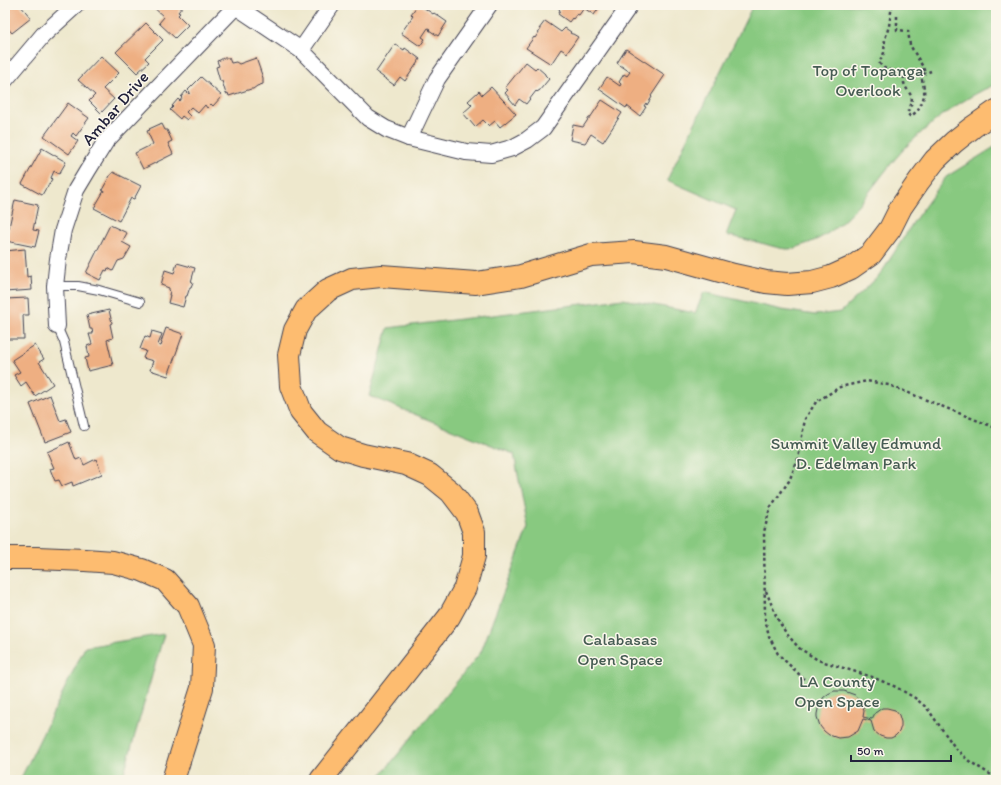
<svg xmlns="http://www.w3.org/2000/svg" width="1001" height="785" font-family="Itim,sans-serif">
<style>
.green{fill:#88c980;stroke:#55765e}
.building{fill:#eeaf82}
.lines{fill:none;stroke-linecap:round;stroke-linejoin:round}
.lane-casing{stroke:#414051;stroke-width:10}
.street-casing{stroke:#414051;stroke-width:18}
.primary-casing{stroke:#414051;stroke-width:24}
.path{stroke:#414051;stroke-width:2.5;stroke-dasharray:3 3;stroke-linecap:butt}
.lane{stroke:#fff;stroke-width:8}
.street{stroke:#fff;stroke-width:16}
.primary{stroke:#fdbc70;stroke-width:22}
.labels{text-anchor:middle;stroke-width:3;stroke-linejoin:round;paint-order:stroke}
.park-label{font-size:17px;fill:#465c53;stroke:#fbf7ec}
.street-label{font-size:17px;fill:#22223b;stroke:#fbf7ec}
</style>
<rect width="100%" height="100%" fill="#fbf7ec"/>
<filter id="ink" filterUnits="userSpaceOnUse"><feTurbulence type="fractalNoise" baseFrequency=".025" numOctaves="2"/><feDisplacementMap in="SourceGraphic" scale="8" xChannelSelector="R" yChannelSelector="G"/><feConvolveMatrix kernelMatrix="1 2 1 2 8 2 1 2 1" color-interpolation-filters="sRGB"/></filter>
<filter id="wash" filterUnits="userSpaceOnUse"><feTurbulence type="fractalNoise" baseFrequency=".012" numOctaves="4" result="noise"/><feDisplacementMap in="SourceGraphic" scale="16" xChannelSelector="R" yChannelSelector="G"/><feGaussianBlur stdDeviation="0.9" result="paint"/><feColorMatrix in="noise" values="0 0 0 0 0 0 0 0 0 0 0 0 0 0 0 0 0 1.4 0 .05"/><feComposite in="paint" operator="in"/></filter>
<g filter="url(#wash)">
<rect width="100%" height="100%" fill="#eee8cd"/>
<g class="green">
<path d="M 753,5 L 996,5 L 996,84 C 963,98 932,121 907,146 C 873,180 852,230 803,245 C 799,247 793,249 788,249 C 781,249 772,246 765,244 C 752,241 739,238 726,235 L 736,210 L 667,180 Z"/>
<path d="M 996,146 L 996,780 L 377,780 L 481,652 L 528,527 L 514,454 L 369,396 L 388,328 L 623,299 L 695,313 L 704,292 L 782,310 L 815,315 L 841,312 L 880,275 L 914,221 L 946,177 Z"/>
<path d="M 164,634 L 122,780 L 20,780 L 85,647 Z"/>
</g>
<g id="blocks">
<g class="building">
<path d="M 5,5 L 20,5 L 31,18 L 12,33 L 5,25 Z"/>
<path d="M 151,5 L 184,5 L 178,12 L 180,13 L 178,15 L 188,25 L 175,38 L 159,23 L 164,17 Z"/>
<path d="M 420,5 L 433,14 L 434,13 L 447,22 L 438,36 L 429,30 L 430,29 L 428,28 L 422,37 L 425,39 L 420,46 L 401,33 L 413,16 L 411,14 L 417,6 L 419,7 Z"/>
<path d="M 559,5 L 601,5 L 594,15 L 584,8 L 579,15 L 577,14 L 573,19 L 572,18 L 569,22 L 558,14 L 560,10 L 557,7 Z"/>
<path d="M 545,21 L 561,32 L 565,28 L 571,32 L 570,33 L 572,34 L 573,34 L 578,37 L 567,53 L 561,49 L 551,64 L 526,48 L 534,37 L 535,38 L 541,29 L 539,29 Z"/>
<path d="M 146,23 L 163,40 L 145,58 L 149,62 L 137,73 L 116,52 Z"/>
<path d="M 395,44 L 404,50 L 405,48 L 420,59 L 405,81 L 400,77 L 394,85 L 376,72 Z"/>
<path d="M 626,49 L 665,75 L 651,96 L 652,97 L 647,105 L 646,103 L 644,106 L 646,107 L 640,116 L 627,106 L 626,108 L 599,89 L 607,77 L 620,86 L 621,84 L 619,82 L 624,74 L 627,76 L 630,72 L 617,63 Z"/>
<path d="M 101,56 L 119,73 L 103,89 L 114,99 L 101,113 L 89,101 L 95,95 L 78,80 Z"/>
<path d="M 223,58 L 229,58 L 231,63 L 236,62 L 239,64 L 256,58 L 263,78 L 263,84 L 257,86 L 253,89 L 251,89 L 229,96 L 228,93 L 226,94 L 222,81 L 220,81 L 216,67 L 219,66 L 217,61 L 220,60 Z"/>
<path d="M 526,62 L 535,69 L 537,67 L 545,74 L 545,75 L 549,79 L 539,91 L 538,91 L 537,92 L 536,91 L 526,104 L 519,99 L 515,105 L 505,93 L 508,90 L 505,88 Z"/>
<path d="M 201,77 L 222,96 L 213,106 L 211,104 L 207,108 L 205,105 L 198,113 L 191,107 L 186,112 L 190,116 L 187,120 L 182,116 L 180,119 L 170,110 L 173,107 L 172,106 L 178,99 L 180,101 L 182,98 L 181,97 L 186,91 L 189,94 L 190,92 L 188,90 Z"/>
<path d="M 491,87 L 516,114 L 500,127 L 495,121 L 489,126 L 483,120 L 475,127 L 463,113 L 472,105 L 468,101 L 479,91 L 482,95 Z"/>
<path d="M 602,100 L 622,113 L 603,142 L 591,134 L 585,143 L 570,140 L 573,125 L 583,127 L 589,118 L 590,118 Z"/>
<path d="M 68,103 L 89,118 L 76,136 L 73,133 L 71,136 L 78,141 L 69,154 L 44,136 Z"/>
<path d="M 160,124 L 160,125 L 162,124 L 165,130 L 167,130 L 172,141 L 168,143 L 173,154 L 143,169 L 135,153 L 153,144 L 147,131 L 150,130 L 149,129 Z"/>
<path d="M 42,148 L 66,162 L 59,174 L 54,171 L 51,178 L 52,179 L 47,188 L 46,188 L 42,195 L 22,184 Z"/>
<path d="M 113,172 L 141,186 L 134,199 L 131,198 L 119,221 L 94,208 L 104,191 L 102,190 L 111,174 L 112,174 Z"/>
<path d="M 15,200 L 38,205 L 33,230 L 39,231 L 35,247 L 6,241 Z"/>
<path d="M 110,225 L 127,233 L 122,242 L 131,247 L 124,259 L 118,261 L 113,271 L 108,268 L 107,271 L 105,270 L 100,280 L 86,273 Z"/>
<path d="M 25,249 L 27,277 L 31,276 L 32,290 L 5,292 L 5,251 Z"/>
<path d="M 177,263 L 195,268 L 191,282 L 193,282 L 191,287 L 190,287 L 187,296 L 186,296 L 183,307 L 168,303 L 170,295 L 169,295 L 170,291 L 169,290 L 169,288 L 161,285 L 165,270 L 174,273 Z"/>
<path d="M 28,298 L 29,315 L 23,315 L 24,339 L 5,339 L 5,299 Z"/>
<path d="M 109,310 L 112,323 L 110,324 L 113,338 L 107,340 L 113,365 L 88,371 L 85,358 L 89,357 L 87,346 L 92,344 L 89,334 L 93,334 L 92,329 L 90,329 L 87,315 Z"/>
<path d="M 166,328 L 183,334 L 168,376 L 150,370 L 153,361 L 143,358 L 146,351 L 140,349 L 145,336 L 150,338 L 152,331 L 162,334 L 158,345 L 161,346 L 162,343 L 161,342 Z"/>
<path d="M 35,345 L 44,359 L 39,362 L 53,384 L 35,396 L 26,382 L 21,386 L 14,375 L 20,372 L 12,360 Z"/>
<path d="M 50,395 L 60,421 L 66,419 L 71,432 L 45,442 L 30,404 Z"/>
<path d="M 69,442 L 76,460 L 81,458 L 84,465 L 96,459 L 102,474 L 73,486 L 72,482 L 62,486 L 59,480 L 55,481 L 50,469 L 54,468 L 47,452 Z"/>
<path d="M 834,691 L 844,691 L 855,695 L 860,701 L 862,705 L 864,711 L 863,717 L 872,719 L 875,713 L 882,708 L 887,708 L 895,710 L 899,715 L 901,722 L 901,726 L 899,732 L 895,736 L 891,738 L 886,738 L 880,736 L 874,731 L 871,721 L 863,719 L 858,731 L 848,737 L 838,738 L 829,735 L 824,731 L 820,726 L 817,717 L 817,714 L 819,705 L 823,698 L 828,694 Z"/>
</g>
</g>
</g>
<g filter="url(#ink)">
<use href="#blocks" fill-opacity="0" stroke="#414051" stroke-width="1"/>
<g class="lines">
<g class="lane-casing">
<g id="lane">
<path d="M 55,286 L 78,286 L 99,290 L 140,302"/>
<path d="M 57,326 L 64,342 L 84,426"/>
</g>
</g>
<g class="street-casing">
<g id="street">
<path d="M 234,5 L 301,50 L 368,118 L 386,129 L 409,138 L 466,152 L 491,154 L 512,148 L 527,140 L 543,128 L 630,5"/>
<path d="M 301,50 L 332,5"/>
<path d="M 5,80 L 43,35 L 76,5"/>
<path d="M 409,138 L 437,79 L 489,5"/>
<path d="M 57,326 L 55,286 L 58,259 L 63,230 L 76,190 L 88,170 L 106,141 L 235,7"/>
</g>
</g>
<g class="primary-casing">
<g id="primary">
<path d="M 5,558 L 37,558 L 85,560 L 113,562 L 142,570 L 165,580 L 188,606 L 204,645 L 202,688 L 173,780"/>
<path d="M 321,780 L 449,617 L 465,588 L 474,556 L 474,532 L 467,513 L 451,492 L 430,475 L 406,464 L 363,455 L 340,448 L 317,432 L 301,412 L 291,386 L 289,355 L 295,330 L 306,310 L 328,290 L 352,279 L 381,276 L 476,283 L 521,276 L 591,255 L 634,252 L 666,256 L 734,275 L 766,282 L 787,284 L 812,282 L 831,277 L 851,268 L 871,254 L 890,229 L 901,207 L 919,181 L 935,160 L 954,142 L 973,127 L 996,111"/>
</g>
</g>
<g class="path">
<path d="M 892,5 L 889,26 L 885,39 L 884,53 L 879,62 L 880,64 L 884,68 L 899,73 L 904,76 L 908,77 L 921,75 L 931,71"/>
<path d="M 897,16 L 897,30 L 908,31 L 910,45 L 923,67 L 925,73"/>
<path d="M 904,76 L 904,83 L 905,86 L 912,97 L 911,105 L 907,113 L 910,116 C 917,114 923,102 924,95 C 925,88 922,81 921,75"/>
<path d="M 766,591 L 777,618 L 786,633 L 799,648 L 818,660 L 872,677 L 896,687 L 915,698 L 927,708 L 956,749 L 969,761 L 996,778"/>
<path d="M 804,679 L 778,654 L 769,636 L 765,619 L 764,532 L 770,508 L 789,481 L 798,459 L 805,419 L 816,402 L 840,387 L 867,381 L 889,385 L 996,428"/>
</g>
<use href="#lane" class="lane"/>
<use href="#street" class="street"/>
<use href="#primary" class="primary"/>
</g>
</g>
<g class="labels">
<g class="park-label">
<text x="868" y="76">Top of Topanga<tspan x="868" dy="20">Overlook</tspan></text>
<text x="856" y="449">Summit Valley Edmund<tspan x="856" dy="20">D. Edelman Park</tspan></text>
<text x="620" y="645">Calabasas<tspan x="620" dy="20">Open Space</tspan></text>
<text x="837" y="687">LA County<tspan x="837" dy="20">Open Space</tspan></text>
</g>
<g class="street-label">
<text transform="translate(115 108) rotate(-49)" y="6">Ambar Drive</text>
</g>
</g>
<rect width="1001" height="785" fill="none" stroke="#fbf7ec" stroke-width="20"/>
<path d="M851 755v6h100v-6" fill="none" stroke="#22223b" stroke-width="2"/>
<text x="857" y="755" font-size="12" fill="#22223b" stroke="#fbf7ec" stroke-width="3" paint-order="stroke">50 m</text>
</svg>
